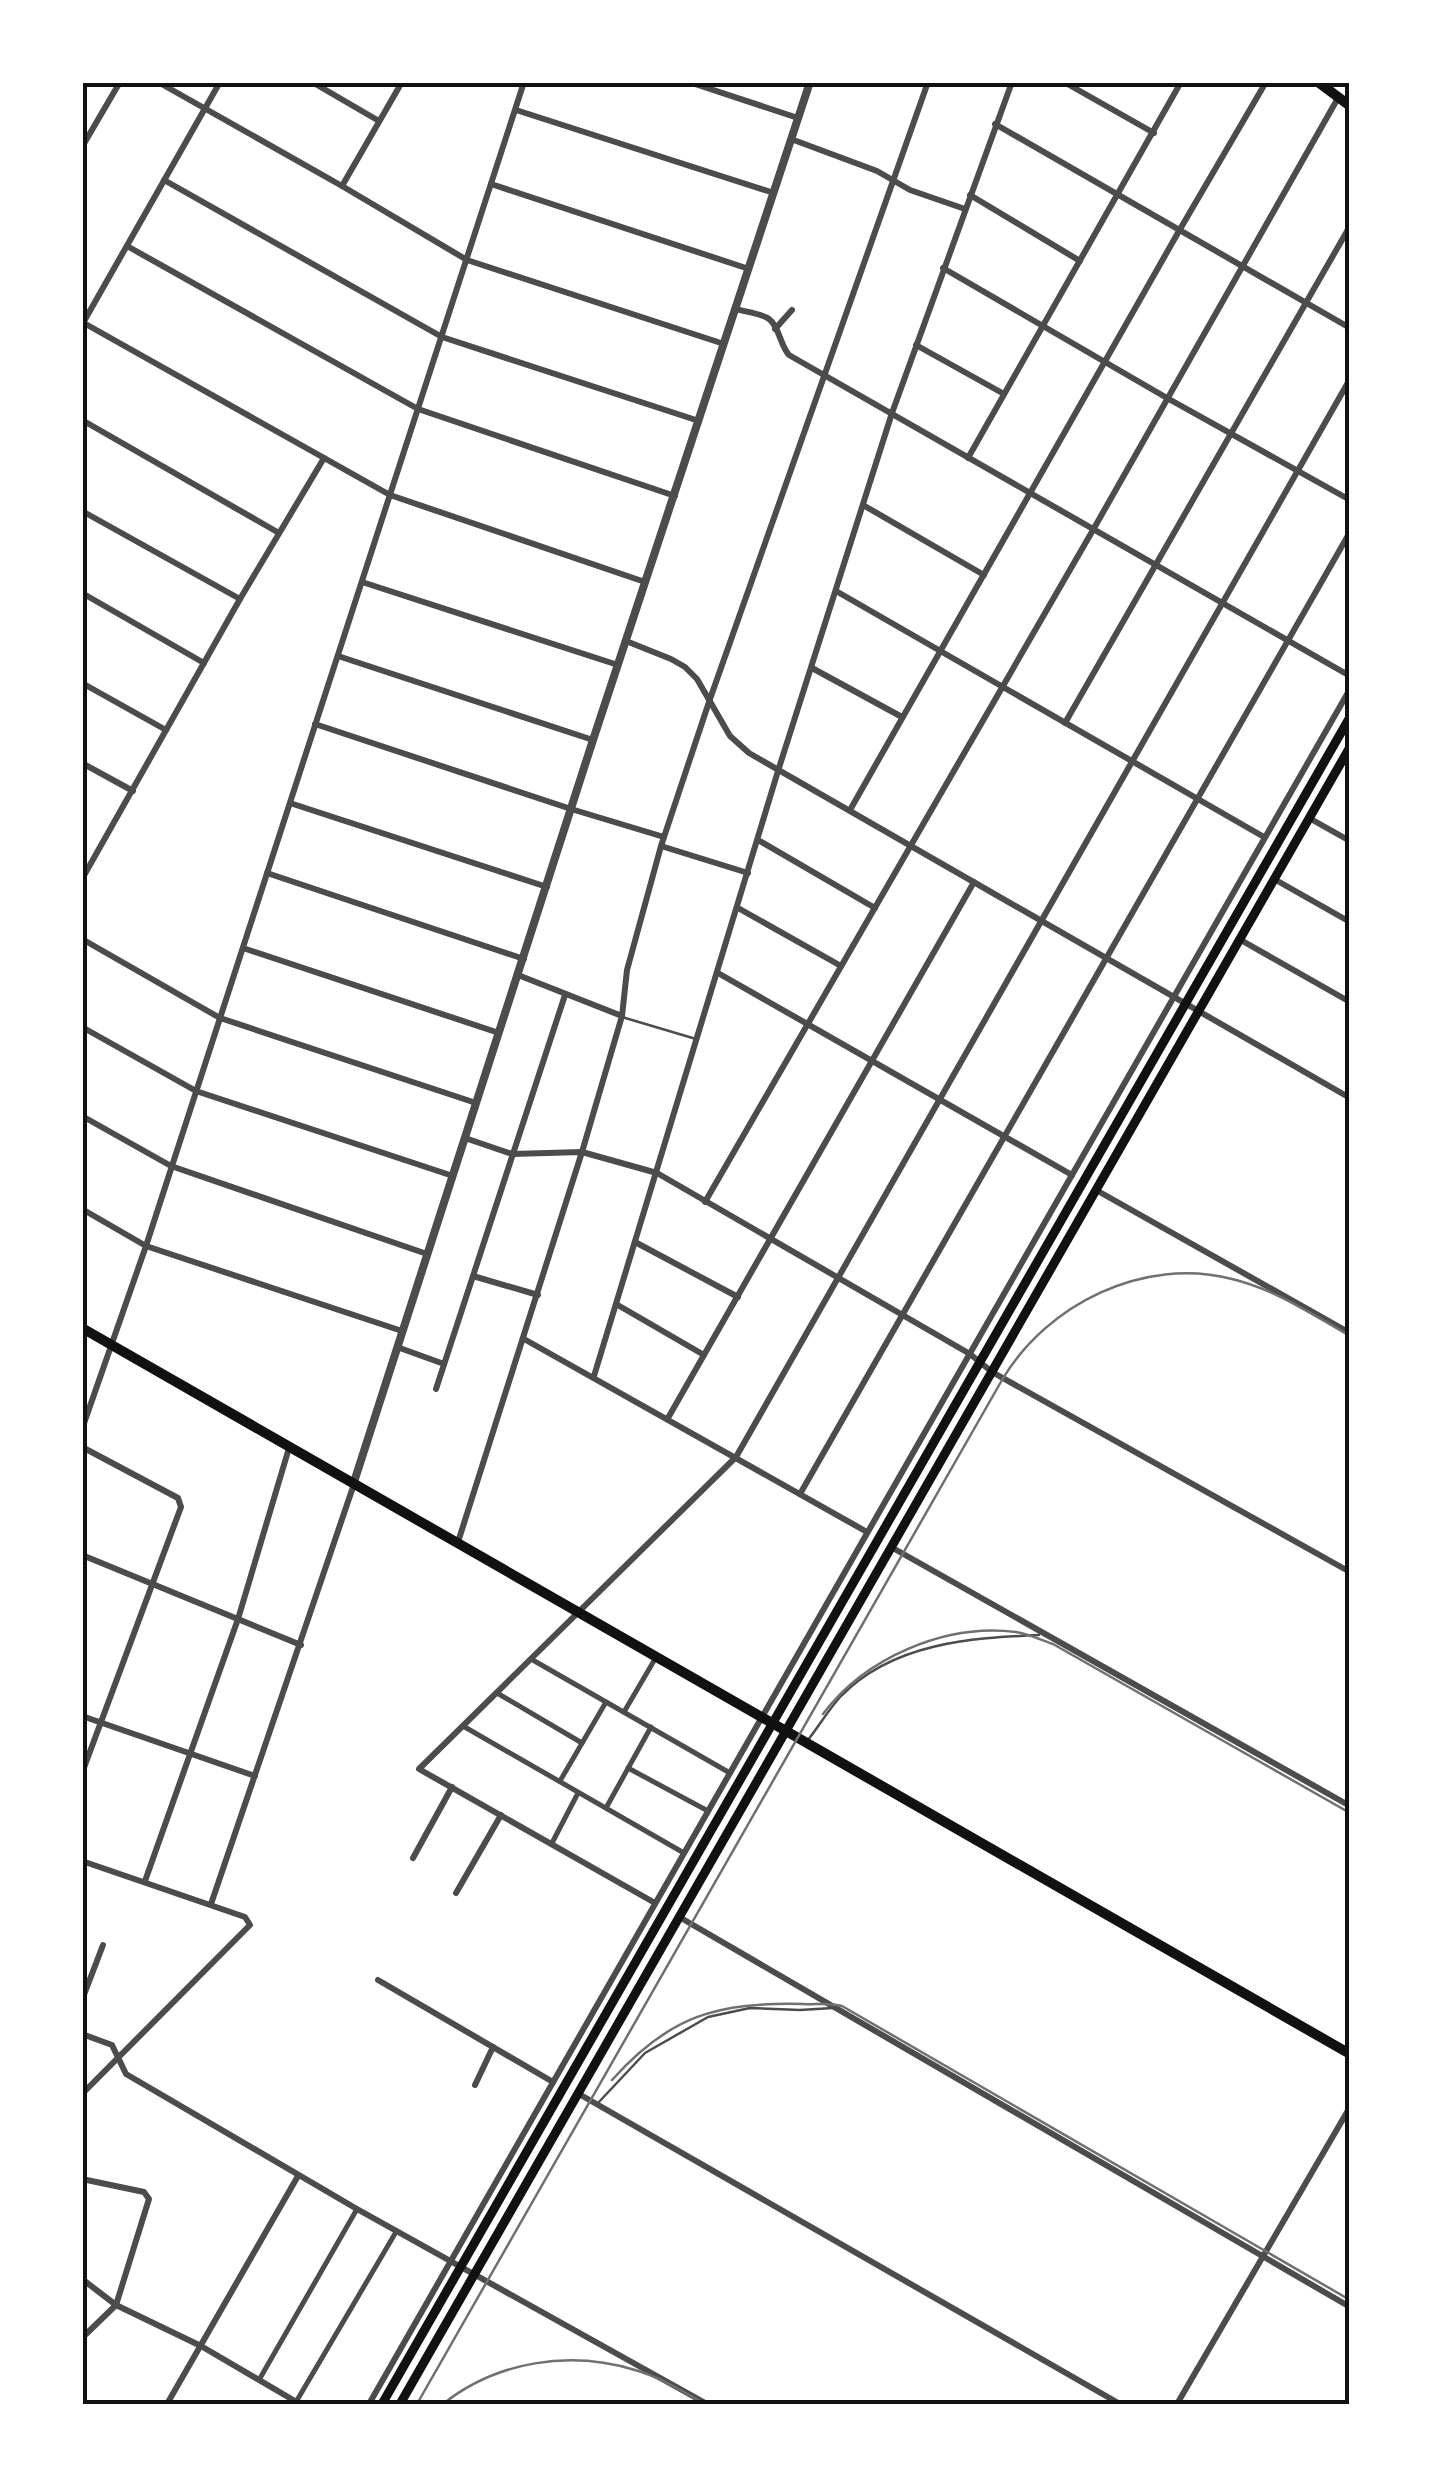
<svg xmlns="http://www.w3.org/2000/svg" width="1432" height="2487" font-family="Helvetica,sans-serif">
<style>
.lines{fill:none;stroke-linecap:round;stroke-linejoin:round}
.service{stroke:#4c4c4c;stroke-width:2.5}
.pedestrian{stroke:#4c4c4c;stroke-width:5}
.minor{stroke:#4c4c4c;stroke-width:6}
.tertiary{stroke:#4c4c4c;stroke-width:8}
.secondary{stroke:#111;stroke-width:9}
.primary{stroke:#111;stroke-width:10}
.tram{stroke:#707070;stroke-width:2.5}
.rail{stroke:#707070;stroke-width:2.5}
.neatline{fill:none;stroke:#111;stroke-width:4}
</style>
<rect width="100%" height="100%" fill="#fff"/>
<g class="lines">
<g class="service">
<path d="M 622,1017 L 696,1039"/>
<path d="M 808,1740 C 819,1726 829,1709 841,1696 C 893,1643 970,1638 1039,1635"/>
<path d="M 598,2103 L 645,2053 L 708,2017 L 750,2008 L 800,2010 L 833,2008"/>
</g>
<g class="pedestrian">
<path d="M 531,1659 L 730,1773"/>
<path d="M 497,1693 L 582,1743"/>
<path d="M 624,1712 L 655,1659"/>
<path d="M 463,1726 L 684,1853"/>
<path d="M 628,1768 L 708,1811"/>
<path d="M 560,1781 L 606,1702"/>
<path d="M 606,1808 L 651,1727"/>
<path d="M 552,1843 L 578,1793"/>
<path d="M 259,2380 L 357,2209"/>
<path d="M 296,2402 L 396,2232"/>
</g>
<g class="minor">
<path d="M 158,82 L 342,186 L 467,260 L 724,344"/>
<path d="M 312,82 L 379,121"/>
<path d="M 689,82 L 798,118"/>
<path d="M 1064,82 L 1154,133"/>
<path d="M 516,110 L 774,193"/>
<path d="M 995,124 L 1350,328"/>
<path d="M 791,139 L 877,171 L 910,190 L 965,209"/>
<path d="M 82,147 L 120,82"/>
<path d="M 164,180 L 442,337 L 699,421"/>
<path d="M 491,184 L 749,269"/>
<path d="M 342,186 L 402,82"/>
<path d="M 970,195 L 1080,261"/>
<path d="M 127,246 L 418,409 L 675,496"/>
<path d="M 943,268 L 1167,398 L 1350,500"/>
<path d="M 736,309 C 745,312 761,313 769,319 C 779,326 780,345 789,355 L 1350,676"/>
<path d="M 82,322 L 390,495 L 645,582"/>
<path d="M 83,323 L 220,82"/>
<path d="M 775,329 L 792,310"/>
<path d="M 916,345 L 1004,394"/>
<path d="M 82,420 L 279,533"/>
<path d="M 968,458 L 1181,82"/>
<path d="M 863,505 L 984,575"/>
<path d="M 82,511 L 240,599"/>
<path d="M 362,582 L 618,665"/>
<path d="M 836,591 L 1264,837"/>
<path d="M 82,593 L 204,663"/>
<path d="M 626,641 L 671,659 L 685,667 L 697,679 L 730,736 L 749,753 L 1350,1098"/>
<path d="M 338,656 L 593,740"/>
<path d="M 812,668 L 902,717"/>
<path d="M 82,683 L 166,730"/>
<path d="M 1065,723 L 1350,226"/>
<path d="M 315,724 L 571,809 L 664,837"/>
<path d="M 82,763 L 133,791"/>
<path d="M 290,803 L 547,887"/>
<path d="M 850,810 L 1179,231 L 1266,82"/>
<path d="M 1309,818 L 1350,841"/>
<path d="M 758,840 L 875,908"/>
<path d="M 661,846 L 748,873"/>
<path d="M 267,873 L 524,959"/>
<path d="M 82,879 L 240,599 L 324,458"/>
<path d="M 1274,879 L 1350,922"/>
<path d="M 738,908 L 841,966"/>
<path d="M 82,939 L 220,1018 L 476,1103"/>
<path d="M 1239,939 L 1350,1002"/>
<path d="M 243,948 L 499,1033"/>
<path d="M 718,973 L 1072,1175"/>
<path d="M 518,975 L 622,1016"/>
<path d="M 82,1027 L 196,1091 L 453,1176"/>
<path d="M 82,1116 L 171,1166 L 427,1254"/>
<path d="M 465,1138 L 512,1154 L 582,1152 L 657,1173 L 970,1354 L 992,1372 L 1350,1572"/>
<path d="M 1096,1190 L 1350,1333"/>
<path d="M 705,1202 L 1093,530 L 1338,98"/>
<path d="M 82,1209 L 146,1246 L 402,1331"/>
<path d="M 635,1242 L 738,1297"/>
<path d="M 473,1276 L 538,1295"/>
<path d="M 616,1304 L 704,1355"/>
<path d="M 524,1339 L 867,1532"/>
<path d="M 397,1347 L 444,1364"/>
<path d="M 594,1376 L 778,771 L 892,413 L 1012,82"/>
<path d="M 436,1389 L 565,995"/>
<path d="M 668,1418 L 974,882"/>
<path d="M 82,1429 L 146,1246 L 524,82"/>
<path d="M 82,1447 L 178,1498 L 181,1507 L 82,1773"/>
<path d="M 800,1494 L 1350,532"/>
<path d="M 458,1542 L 582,1152 L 622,1016 L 627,970 L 661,846 L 710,699 L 928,82"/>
<path d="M 891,1547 L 1350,1806"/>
<path d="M 82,1555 L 301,1645"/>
<path d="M 82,1716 L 255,1776"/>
<path d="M 413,1858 L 452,1787"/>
<path d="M 82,1861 L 245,1917 L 250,1925 L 82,2094"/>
<path d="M 145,1881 L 238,1619 L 289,1448"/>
<path d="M 456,1893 L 501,1815"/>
<path d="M 655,1903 L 419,1769 L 736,1457 L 1350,379"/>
<path d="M 211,1904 L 354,1484"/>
<path d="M 681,1918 L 1350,2307"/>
<path d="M 378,1980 L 553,2082"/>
<path d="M 82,2000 L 103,1945"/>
<path d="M 82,2034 L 112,2045 L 126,2074 L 357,2209 L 707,2404"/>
<path d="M 475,2085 L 493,2047"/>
<path d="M 579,2094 L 1120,2404"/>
<path d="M 82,2179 L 144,2192 L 149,2199 L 116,2305 L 82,2338"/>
<path d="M 82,2279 L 116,2305 L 201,2346 L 300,2404"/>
<path d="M 167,2404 L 298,2176"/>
<path d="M 369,2404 L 1350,689"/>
<path d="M 1177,2404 L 1350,2107"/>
</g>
<path class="tertiary" d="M 354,1482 L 593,740 L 810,82"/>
<g class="secondary">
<path d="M 382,2404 L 1350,717"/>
<path d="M 400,2404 L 1350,747"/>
</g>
<g class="primary">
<path d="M 1318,82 L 1350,106"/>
<path d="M 82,1328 L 1350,2054"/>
</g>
<path class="tram" d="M 1349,82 L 1350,83"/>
<g class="rail">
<path d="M 823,1714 C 865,1658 945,1623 1016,1632 C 1029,1634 1041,1640 1053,1644 L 1350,1813"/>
<path d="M 612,2080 C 670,2015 718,2002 803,2004 C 818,2005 826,2002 842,2006 L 1350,2300"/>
<path d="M 417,2404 L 1002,1380 C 1047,1304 1144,1256 1232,1279 C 1274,1289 1312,1314 1350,1336"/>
<path d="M 443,2404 C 497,2361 570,2350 635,2370 C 660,2377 683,2392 705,2404"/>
</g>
</g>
<rect width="1432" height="2487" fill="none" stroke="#ffffff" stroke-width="170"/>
<rect x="85" y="85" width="1262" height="2317" class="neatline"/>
</svg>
